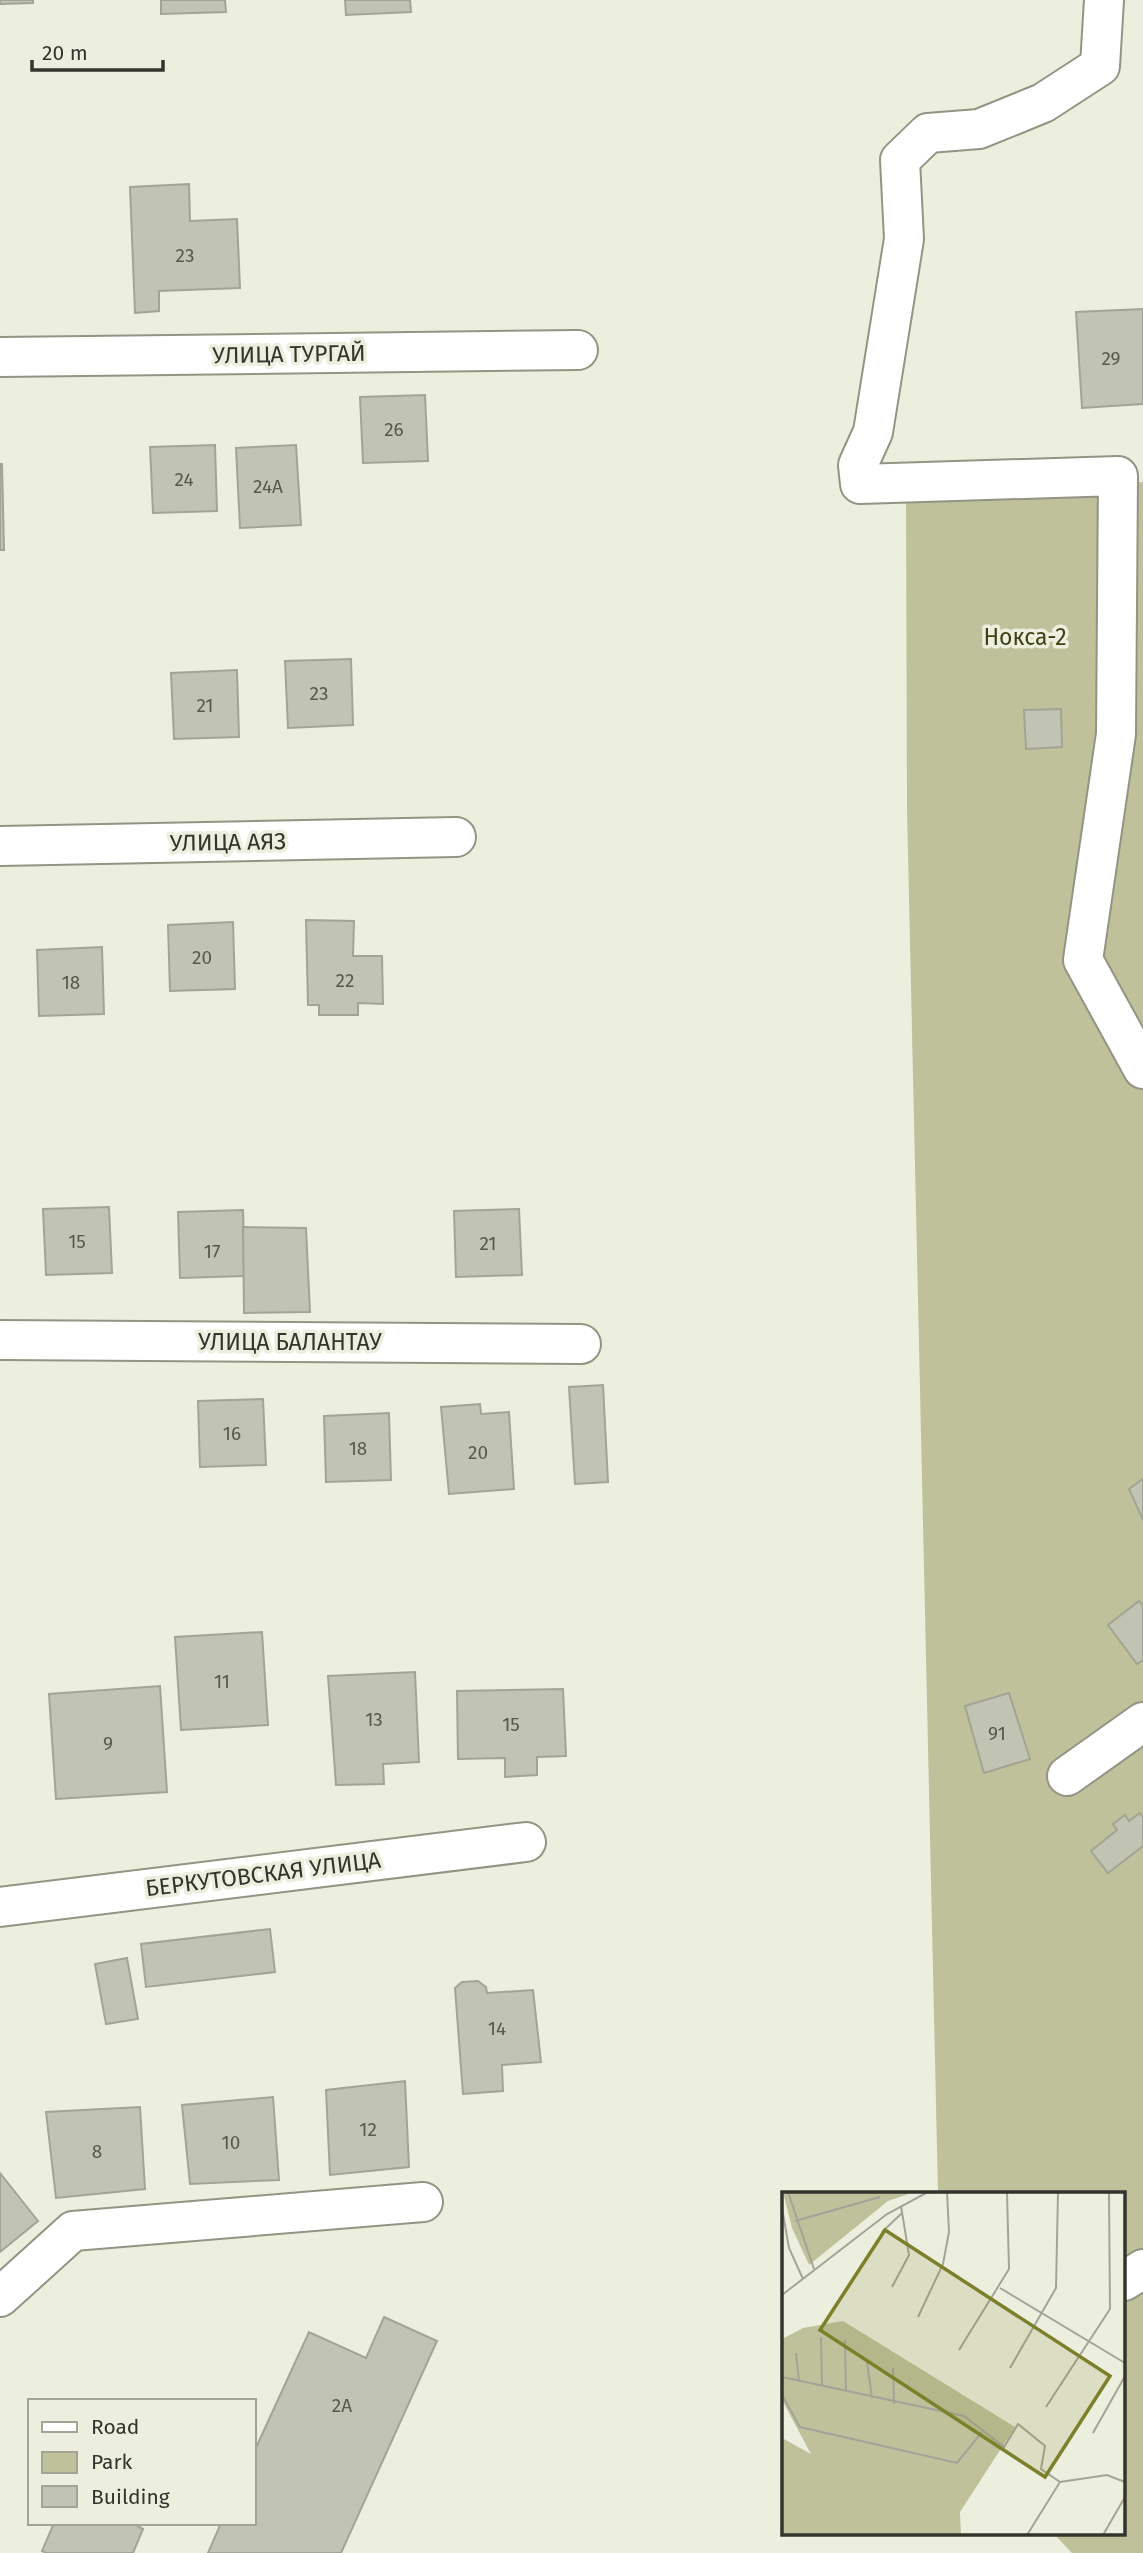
<svg xmlns="http://www.w3.org/2000/svg" width="1143" height="2553" font-family="'Fira Sans',sans-serif">
<style>
.green{fill:#bec19a}
.building{fill:#c2c4b3;stroke:#a2a494;stroke-width:2}
.lines{fill:none;stroke-linecap:round;stroke-linejoin:round}
.minor-casing{stroke:#929484;stroke-width:42}
.minor{stroke:#fff;stroke-width:38}
.labels{text-anchor:middle;stroke-width:7;stroke-linejoin:round;paint-order:stroke}
.number-label{font-size:19px;fill:#57584e}
.street-label{font-size:23px;fill:#33342d;stroke:#edefde}
.park-label{font-size:23px;fill:#3e4014;stroke:#edefde}
.inset-road{fill:none;stroke:#a3a497;stroke-width:2}
.view{fill:#7d802a;fill-opacity:0.15;stroke:#7d802a;stroke-width:3.5}
.inset-edge{fill:none;stroke:#33342d;stroke-width:3.5}
</style>
<rect width="100%" height="100%" fill="#edefde"/>
<path class="green" d="M 1143,482 L 1143,2553 L 1072,2553 L 1054,2534 L 1124,2534 L 1124,2194 L 938,2194 L 907,808 L 906,494 Z"/>
<g class="building">
<path d="M 0,0 L 33,0 L 33,3 L 0,4 Z"/>
<path d="M 161,0 L 225,0 L 226,12 L 161,14 Z"/>
<path d="M 345,0 L 410,0 L 411,12 L 346,15 Z"/>
<path d="M 189,184 L 190,221 L 237,219 L 240,288 L 159,291 L 159,311 L 135,313 L 130,187 Z"/>
<path d="M 1143,309 L 1143,404 L 1082,408 L 1076,312 Z"/>
<path d="M 425,395 L 428,461 L 363,463 L 360,397 Z"/>
<path d="M 215,445 L 217,511 L 153,513 L 150,447 Z"/>
<path d="M 296,445 L 301,525 L 240,528 L 236,448 Z"/>
<path d="M 0,464 L 2,464 L 4,550 L 0,550 Z"/>
<path d="M 351,659 L 353,725 L 288,728 L 285,661 Z"/>
<path d="M 237,670 L 239,737 L 174,739 L 171,673 Z"/>
<path d="M 1061,709 L 1062,747 L 1026,749 L 1024,710 Z"/>
<path d="M 306,920 L 354,921 L 353,956 L 382,956 L 383,1004 L 358,1003 L 358,1015 L 319,1015 L 319,1005 L 308,1005 Z"/>
<path d="M 233,922 L 235,989 L 170,991 L 168,925 Z"/>
<path d="M 102,947 L 104,1014 L 39,1016 L 37,950 Z"/>
<path d="M 109,1207 L 112,1273 L 46,1275 L 43,1209 Z"/>
<path d="M 519,1209 L 522,1275 L 456,1277 L 454,1211 Z"/>
<path d="M 243,1210 L 245,1276 L 180,1278 L 178,1212 Z"/>
<path d="M 243,1227 L 306,1228 L 310,1312 L 244,1313 Z"/>
<path d="M 603,1385 L 608,1482 L 575,1484 L 569,1387 Z"/>
<path d="M 263,1399 L 266,1465 L 200,1467 L 198,1401 Z"/>
<path d="M 480,1404 L 481,1414 L 509,1412 L 514,1489 L 449,1494 L 441,1407 Z"/>
<path d="M 389,1413 L 391,1480 L 326,1482 L 324,1416 Z"/>
<path d="M 1143,1479 L 1143,1520 L 1129,1489 Z"/>
<path d="M 1139,1601 L 1143,1606 L 1143,1660 L 1137,1664 L 1108,1625 Z"/>
<path d="M 262,1632 L 268,1725 L 181,1730 L 175,1637 Z"/>
<path d="M 415,1672 L 419,1762 L 383,1764 L 384,1784 L 336,1785 L 328,1676 Z"/>
<path d="M 160,1686 L 167,1792 L 56,1799 L 49,1694 Z"/>
<path d="M 563,1689 L 566,1756 L 537,1757 L 537,1775 L 505,1777 L 505,1758 L 458,1759 L 457,1691 Z"/>
<path d="M 1009,1693 L 1030,1759 L 984,1773 L 965,1706 Z"/>
<path d="M 1140,1813 L 1143,1817 L 1143,1846 L 1108,1873 L 1091,1851 L 1117,1830 L 1113,1824 L 1125,1815 L 1129,1821 Z"/>
<path d="M 270,1929 L 275,1972 L 146,1987 L 141,1944 Z"/>
<path d="M 127,1958 L 138,2019 L 106,2024 L 95,1964 Z"/>
<path d="M 478,1981 L 486,1987 L 487,1993 L 533,1990 L 541,2062 L 502,2065 L 503,2091 L 463,2094 L 455,1988 L 462,1982 Z"/>
<path d="M 405,2081 L 409,2167 L 330,2175 L 326,2090 Z"/>
<path d="M 273,2097 L 279,2180 L 190,2184 L 182,2105 Z"/>
<path d="M 140,2107 L 145,2189 L 56,2198 L 46,2112 Z"/>
<path d="M 0,2173 L 38,2221 L 0,2252 Z"/>
<path d="M 384,2317 L 437,2341 L 341,2553 L 208,2553 L 221,2523 L 254,2523 L 254,2452 L 309,2332 L 366,2358 Z"/>
<path d="M 54,2523 L 132,2523 L 143,2529 L 133,2553 L 46,2553 L 42,2551 Z"/>
</g>
<g class="lines">
<g class="minor-casing">
<g id="minor">
<path d="M 1104,0 L 1100,66 L 1043,103 L 979,129 L 928,133 L 900,160 L 904,239 L 873,432 L 858,465 L 860,484 L 1118,476 L 1116,734 L 1083,960 L 1143,1069"/>
<path d="M 0,357 L 578,350"/>
<path d="M 0,846 L 456,837"/>
<path d="M 0,1340 L 581,1344"/>
<path d="M 1067,1776 L 1143,1722"/>
<path d="M 0,1907 L 526,1842"/>
<path d="M 1124,2281 L 1143,2269"/>
<path d="M 0,2297 L 73,2231 L 423,2202"/>
</g>
</g>
<use href="#minor" class="minor"/>
</g>
<g class="labels">
<g class="number-label">
<text x="185" y="262">23</text>
<text x="1111" y="365">29</text>
<text x="394" y="436">26</text>
<text x="184" y="486">24</text>
<text x="268" y="493">24А</text>
<text x="319" y="700">23</text>
<text x="205" y="712">21</text>
<text x="202" y="964">20</text>
<text x="345" y="987">22</text>
<text x="71" y="989">18</text>
<text x="77" y="1248">15</text>
<text x="488" y="1250">21</text>
<text x="212" y="1258">17</text>
<text x="232" y="1440">16</text>
<text x="358" y="1455">18</text>
<text x="478" y="1459">20</text>
<text x="222" y="1688">11</text>
<text x="374" y="1726">13</text>
<text x="511" y="1731">15</text>
<text x="997" y="1740">91</text>
<text x="108" y="1750">9</text>
<text x="497" y="2035">14</text>
<text x="368" y="2136">12</text>
<text x="231" y="2149">10</text>
<text x="97" y="2158">8</text>
<text x="342" y="2412">2А</text>
</g>
<g class="street-label">
<text transform="translate(289 354) rotate(-1)" y="8">УЛИЦА ТУРГАЙ</text>
<text transform="translate(228 842) rotate(-1)" y="8">УЛИЦА АЯЗ</text>
<text x="290" y="1350">УЛИЦА БАЛАНТАУ</text>
<text transform="translate(263 1874) rotate(-7)" y="8">БЕРКУТОВСКАЯ УЛИЦА</text>
</g>
<g class="park-label">
<text x="1025" y="645">Нокса-2</text>
</g>
</g>
<g transform="translate(782 2192)">
<rect width="343" height="343" fill="#edefde"/>
<path d="M 1,0 L 132,0 L 106,9 L 27,73 L 10,36 ZM 61,129 L 233,235 L 178,320 L 179,343 L 0,343 L 0,246 L 29,262 L 0,208 L 0,147 L 21,136 Z" fill="#bec19a"/>
<path class="inset-road" d="M 6,0 L 32,77M 0,16 L 7,56 L 21,87M 13,29 L 98,5M 100,40 L 120,21M 110,95 L 127,63 L 119,14M 218,96 L 343,171M 0,103 L 105,22 L 144,1 L 161,0M 136,125 L 161,72 L 167,40 L 165,0M 39,145 L 40,194M 63,148 L 64,199M 177,158 L 227,77 L 225,0M 14,161 L 17,189M 85,170 L 90,206M 111,176 L 112,212M 228,176 L 274,96 L 276,0M 0,185 L 182,224 L 222,255 L 236,232 L 263,254 L 259,277 L 278,290 L 325,283 L 343,290M 0,203 L 18,235 L 175,271 L 200,240M 264,215 L 328,117 L 327,0M 311,241 L 343,184M 245,343 L 278,290M 321,343 L 343,305"/>
<path class="view" d="M 103,38 L 328,184 L 263,285 L 38,138 Z"/>
<rect width="343" height="343" class="inset-edge"/>
</g>
<rect x="28" y="2399" width="228" height="126" fill="#edefde" stroke="#a3a497" stroke-width="2"/>
<rect x="42" y="2422" width="35" height="10" fill="#ffffff" stroke="#a3a497" stroke-width="2"/>
<text x="91" y="2434" font-size="21" fill="#33342d">Road</text>
<rect x="42" y="2452" width="35" height="21" fill="#bec19a" stroke="#a3a497" stroke-width="2"/>
<text x="91" y="2469" font-size="21" fill="#33342d">Park</text>
<rect x="42" y="2486" width="35" height="21" fill="#c2c4b3" stroke="#a3a497" stroke-width="2"/>
<text x="91" y="2504" font-size="21" fill="#33342d">Building</text>
<path d="M32 60v10h131v-10" fill="none" stroke="#33342d" stroke-width="3.5"/>
<text x="42" y="60" font-size="21" fill="#33342d" stroke="#edefde" stroke-width="5" paint-order="stroke">20 m</text>
</svg>
